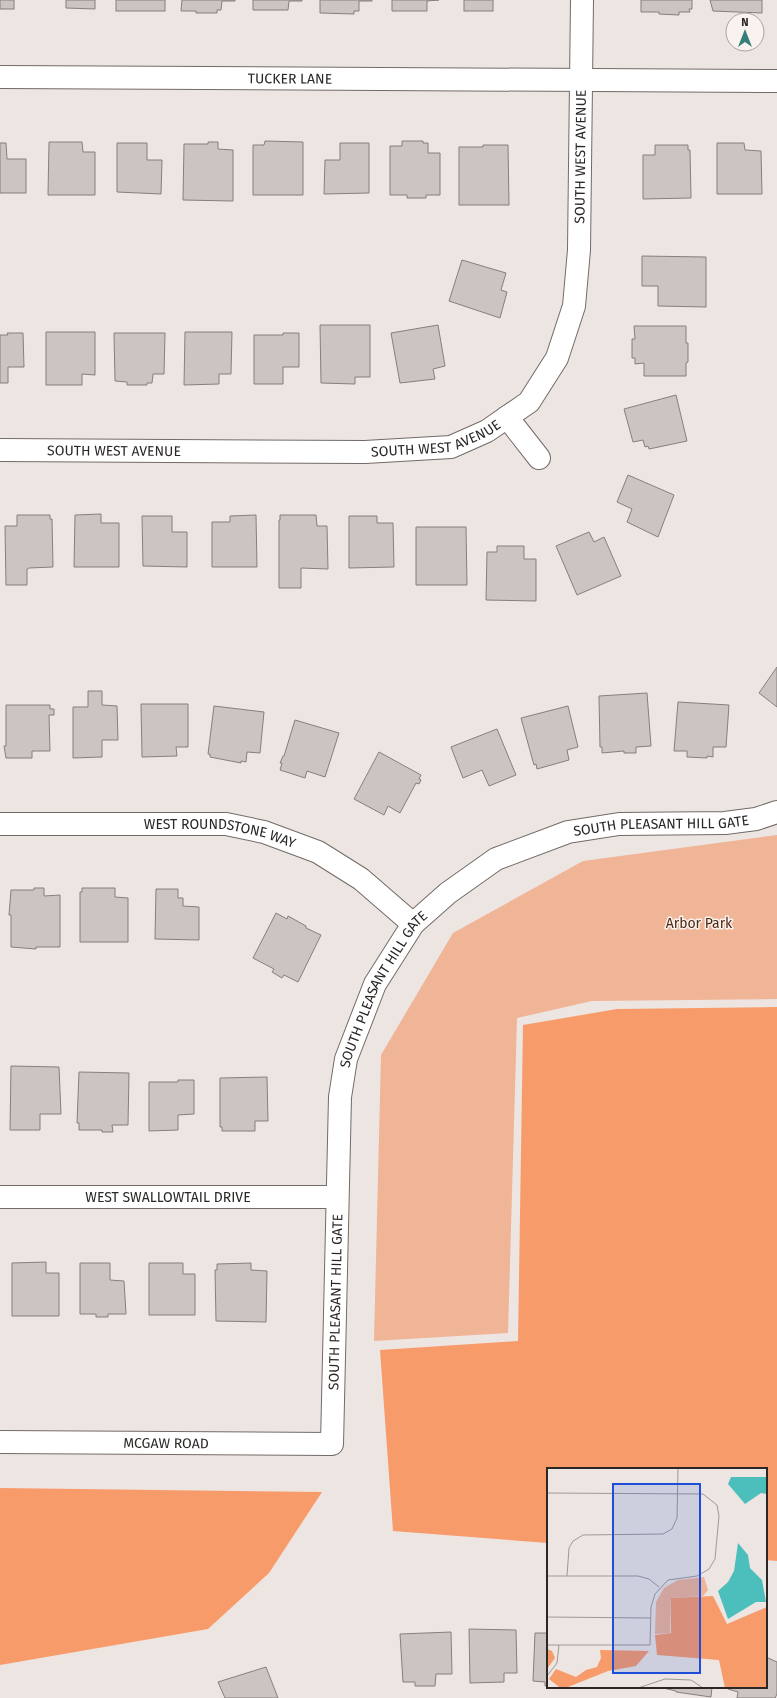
<svg xmlns="http://www.w3.org/2000/svg" width="777" height="1698" font-family="'Fira Sans',sans-serif">
<style>
.green{fill:#f0b496}
.forest{fill:#f89b6b}
.building{fill:#ccc4c1;stroke:#877f7c}
.lines{fill:none;stroke-linecap:round;stroke-linejoin:round}
.minor-casing{stroke:#726b67;stroke-width:24}
.minor{stroke:#fff;stroke-width:22}
.labels{text-anchor:middle;stroke-width:3;stroke-linejoin:round;paint-order:stroke}
.street-label{font-size:14px;fill:#2a2725;stroke:#faf2ee}
.park-label{font-size:14px;fill:#4d2915;stroke:#faf2ee}
.inset-road{fill:none;stroke:#9f9996;stroke-width:1}
.view{fill:#1d4ed8;fill-opacity:0.15;stroke:#1d4ed8;stroke-width:2}
.inset-edge{fill:none;stroke:#2a2725;stroke-width:2}
</style>
<rect width="100%" height="100%" fill="#ede5e1"/>
<path class="green" d="M 777,835 L 777,999 L 592,1001 L 517,1018 L 508,1333 L 374,1341 L 381,1055 L 453,933 L 583,861 Z"/>
<g class="forest">
<path d="M 777,1007 L 777,1561 L 766,1560 L 766,1469 L 548,1469 L 548,1543 L 393,1531 L 380,1350 L 518,1341 L 523,1025 L 617,1009 Z"/>
<path d="M 0,1488 L 322,1492 L 269,1573 L 208,1629 L 0,1665 Z"/>
</g>
<g class="building">
<rect x="0" y="0" width="14" height="9"/>
<path d="M 66,0 L 95,0 L 95,9 L 66,8 Z"/>
<rect x="116" y="0" width="49" height="11"/>
<path d="M 182,0 L 235,0 L 235,1 L 222,1 L 221,10 L 217,10 L 217,13 L 196,13 L 196,11 L 181,11 Z"/>
<path d="M 253,0 L 302,0 L 302,1 L 289,1 L 288,10 L 253,10 Z"/>
<path d="M 320,0 L 372,0 L 372,1 L 359,1 L 359,11 L 354,11 L 354,14 L 320,13 Z"/>
<path d="M 392,0 L 439,0 L 427,1 L 427,11 L 392,11 Z"/>
<rect x="464" y="0" width="29" height="11"/>
<path d="M 641,0 L 692,0 L 692,9 L 689,9 L 690,12 L 679,12 L 679,15 L 659,14 L 659,12 L 641,12 Z"/>
<path d="M 710,0 L 762,0 L 762,13 L 713,11 Z"/>
<path d="M 265,141 L 303,142 L 303,195 L 253,195 L 253,145 L 264,145 Z"/>
<path d="M 402,141 L 423,141 L 423,143 L 428,143 L 428,153 L 440,153 L 440,195 L 426,195 L 426,198 L 407,198 L 407,195 L 390,195 L 390,146 L 402,146 Z"/>
<path d="M 49,142 L 82,142 L 83,152 L 95,152 L 95,195 L 48,195 Z"/>
<path d="M 208,142 L 218,142 L 218,149 L 233,150 L 233,201 L 183,200 L 184,144 L 208,144 Z"/>
<path d="M 0,143 L 6,143 L 7,159 L 26,159 L 26,193 L 0,193 Z"/>
<path d="M 117,143 L 147,143 L 147,160 L 162,160 L 161,194 L 117,192 Z"/>
<path d="M 340,143 L 369,143 L 369,193 L 324,194 L 325,160 L 340,160 Z"/>
<path d="M 717,143 L 744,143 L 745,150 L 761,151 L 762,194 L 717,194 Z"/>
<path d="M 483,145 L 508,145 L 509,205 L 459,205 L 459,147 L 483,147 Z"/>
<path d="M 655,145 L 688,145 L 688,150 L 690,150 L 691,198 L 643,199 L 643,155 L 655,155 Z"/>
<path d="M 642,256 L 706,257 L 706,307 L 658,306 L 658,286 L 642,286 Z"/>
<path d="M 462,260 L 506,273 L 501,290 L 507,292 L 500,318 L 449,301 Z"/>
<path d="M 320,325 L 370,325 L 370,377 L 355,377 L 355,384 L 321,383 Z"/>
<path d="M 438,325 L 445,366 L 433,369 L 435,379 L 400,383 L 391,333 Z"/>
<path d="M 634,326 L 686,326 L 686,343 L 688,343 L 688,362 L 686,363 L 686,376 L 644,376 L 644,363 L 635,364 L 635,358 L 632,358 L 632,339 L 635,339 Z"/>
<path d="M 46,332 L 95,332 L 95,375 L 82,374 L 82,385 L 46,385 Z"/>
<path d="M 185,332 L 232,332 L 231,374 L 219,374 L 219,384 L 184,385 Z"/>
<path d="M 7,333 L 23,333 L 24,367 L 8,367 L 8,383 L 0,383 L 0,335 L 8,335 Z"/>
<path d="M 114,333 L 165,333 L 164,374 L 153,374 L 152,383 L 147,383 L 147,385 L 127,385 L 127,382 L 115,381 Z"/>
<path d="M 283,333 L 299,333 L 299,367 L 283,367 L 283,384 L 254,384 L 254,335 L 283,335 Z"/>
<path d="M 676,395 L 687,441 L 649,449 L 648,446 L 645,447 L 643,440 L 633,442 L 624,409 Z"/>
<path d="M 628,475 L 674,495 L 658,537 L 627,522 L 632,509 L 617,502 Z"/>
<path d="M 101,514 L 101,523 L 119,523 L 119,567 L 74,567 L 75,515 Z"/>
<path d="M 17,515 L 50,515 L 50,519 L 52,519 L 53,567 L 29,568 L 27,569 L 27,585 L 6,585 L 5,526 L 17,526 Z"/>
<path d="M 256,515 L 257,567 L 212,567 L 212,522 L 230,522 L 230,516 Z"/>
<path d="M 280,515 L 316,515 L 317,526 L 327,526 L 328,569 L 301,568 L 301,588 L 279,588 L 279,520 L 280,520 Z"/>
<path d="M 142,516 L 172,516 L 172,532 L 187,532 L 187,567 L 143,566 Z"/>
<path d="M 349,516 L 377,516 L 377,523 L 393,523 L 394,567 L 349,568 Z"/>
<path d="M 416,527 L 466,527 L 467,585 L 416,585 Z"/>
<path d="M 589,532 L 594,542 L 604,537 L 621,576 L 577,595 L 556,546 Z"/>
<path d="M 497,546 L 524,546 L 524,559 L 536,559 L 536,601 L 486,600 L 487,552 L 497,552 Z"/>
<path d="M 777,667 L 777,707 L 759,693 Z"/>
<path d="M 88,691 L 102,691 L 102,705 L 117,706 L 118,740 L 102,740 L 102,757 L 73,758 L 73,707 L 88,707 Z"/>
<path d="M 647,693 L 651,746 L 636,747 L 636,753 L 624,753 L 624,751 L 602,753 L 602,747 L 600,747 L 599,696 Z"/>
<path d="M 678,702 L 729,705 L 726,747 L 713,747 L 713,757 L 707,756 L 707,758 L 687,757 L 687,751 L 674,751 Z"/>
<path d="M 141,704 L 188,704 L 188,747 L 176,747 L 177,756 L 142,757 Z"/>
<path d="M 6,705 L 50,705 L 50,709 L 54,709 L 54,715 L 49,715 L 50,751 L 32,751 L 32,758 L 6,758 L 4,746 L 6,746 Z"/>
<path d="M 214,706 L 264,712 L 260,753 L 247,752 L 246,762 L 241,761 L 241,763 L 210,757 L 210,754 L 208,754 Z"/>
<path d="M 568,706 L 578,747 L 567,750 L 569,760 L 537,769 L 536,764 L 534,765 L 521,718 Z"/>
<path d="M 295,720 L 339,733 L 325,777 L 307,771 L 305,778 L 280,770 L 282,763 L 280,763 L 283,756 L 284,756 Z"/>
<path d="M 497,729 L 516,775 L 489,786 L 482,770 L 463,778 L 451,747 Z"/>
<path d="M 379,752 L 421,775 L 419,779 L 421,780 L 419,784 L 416,783 L 400,813 L 388,806 L 384,815 L 354,799 Z"/>
<path d="M 34,888 L 44,888 L 44,896 L 60,895 L 60,947 L 36,947 L 36,949 L 11,947 L 11,915 L 9,915 L 11,890 L 34,890 Z"/>
<path d="M 82,888 L 115,888 L 115,897 L 128,898 L 128,942 L 80,942 L 80,892 L 82,892 Z"/>
<path d="M 156,889 L 178,889 L 178,898 L 183,898 L 183,906 L 199,907 L 199,940 L 155,939 Z"/>
<path d="M 276,913 L 287,919 L 288,916 L 306,926 L 306,928 L 321,935 L 298,982 L 284,975 L 282,978 L 272,972 L 274,969 L 253,958 Z"/>
<path d="M 11,1066 L 59,1067 L 61,1114 L 40,1114 L 40,1130 L 10,1130 Z"/>
<path d="M 79,1072 L 129,1073 L 128,1125 L 112,1125 L 113,1132 L 102,1132 L 102,1130 L 79,1130 L 79,1123 L 77,1123 Z"/>
<path d="M 267,1077 L 268,1121 L 255,1121 L 255,1131 L 222,1131 L 222,1127 L 220,1127 L 220,1078 Z"/>
<path d="M 178,1080 L 194,1080 L 194,1114 L 178,1115 L 178,1130 L 149,1131 L 149,1082 L 178,1082 Z"/>
<path d="M 46,1262 L 46,1273 L 59,1273 L 59,1316 L 12,1316 L 12,1263 Z"/>
<path d="M 80,1263 L 110,1263 L 110,1280 L 124,1281 L 126,1314 L 108,1314 L 108,1317 L 96,1317 L 96,1314 L 80,1314 Z"/>
<path d="M 149,1263 L 183,1263 L 183,1274 L 195,1274 L 195,1315 L 149,1315 Z"/>
<path d="M 251,1263 L 251,1270 L 267,1271 L 266,1322 L 216,1321 L 215,1270 L 217,1270 L 217,1264 Z"/>
<path d="M 469,1629 L 516,1630 L 517,1673 L 504,1673 L 504,1682 L 470,1683 Z"/>
<path d="M 451,1632 L 452,1674 L 436,1674 L 435,1686 L 415,1686 L 415,1682 L 403,1682 L 400,1634 Z"/>
<path d="M 535,1633 L 548,1633 L 548,1686 L 545,1686 L 545,1682 L 533,1681 Z"/>
<path d="M 766,1657 L 777,1662 L 777,1694 L 775,1698 L 737,1698 L 738,1692 L 728,1689 L 728,1687 L 766,1687 Z"/>
<path d="M 266,1667 L 278,1698 L 225,1698 L 218,1682 Z"/>
<path d="M 617,1687 L 646,1687 L 646,1688 Z"/>
<path d="M 659,1687 L 712,1687 L 711,1697 L 676,1692 L 676,1691 Z"/>
</g>
<g class="lines">
<g class="minor-casing">
<g id="minor">
<path id="s1" d="M 0,77 L 777,81"/>
<path d="M 507,417 L 539,458"/>
<path id="s2" d="M 0,450 L 365,452 L 451,447 L 487,431 L 529,402 L 557,358 L 574,306 L 579,250 L 582,0"/>
<path id="s3" d="M 0,824 L 226,824 L 264,832 L 318,852 L 361,879 L 413,924"/>
<path id="s4" d="M 0,1197 L 337,1197"/>
<path id="s5" d="M 0,1442 L 332,1444 L 340,1097 L 346,1059 L 375,984 L 413,924 L 448,893 L 496,859 L 568,832 L 619,824 L 725,823 L 756,819 L 777,812"/>
</g>
</g>
<use href="#minor" class="minor"/>
</g>
<g class="labels">
<g class="street-label">
<text dy="5" stroke="none"><textPath href="#s1" startOffset="290">TUCKER LANE</textPath></text>
<text dy="5" stroke="none"><textPath href="#s2" startOffset="798">SOUTH WEST AVENUE</textPath></text>
<text dy="5" stroke="none"><textPath href="#s2" startOffset="438">SOUTH WEST AVENUE</textPath></text>
<text dy="5" stroke="none"><textPath href="#s2" startOffset="114">SOUTH WEST AVENUE</textPath></text>
<text dy="5" stroke="none"><textPath href="#s5" startOffset="1145">SOUTH PLEASANT HILL GATE</textPath></text>
<text dy="5" stroke="none"><textPath href="#s3" startOffset="221">WEST ROUNDSTONE WAY</textPath></text>
<text dy="5" stroke="none"><textPath href="#s5" startOffset="797">SOUTH PLEASANT HILL GATE</textPath></text>
<text dy="5" stroke="none"><textPath href="#s4" startOffset="168">WEST SWALLOWTAIL DRIVE</textPath></text>
<text dy="5" stroke="none"><textPath href="#s5" startOffset="474">SOUTH PLEASANT HILL GATE</textPath></text>
<text dy="5" stroke="none"><textPath href="#s5" startOffset="166">MCGAW ROAD</textPath></text>
</g>
<g class="park-label">
<text x="699" y="928">Arbor Park</text>
</g>
</g>
<g transform="translate(547 1468)">
<rect width="220" height="220" fill="#ede5e1"/>
<path d="M 157,109 L 161,122 L 156,128 L 124,130 L 123,165 L 108,166 L 109,134 L 117,120 L 131,112 Z" fill="#f0b496"/>
<path d="M 166,128 L 180,156 L 220,139 L 220,220 L 178,220 L 172,192 L 110,187 L 108,167 L 124,165 L 124,130 ZM 0,181 L 5,183 L 8,190 L 0,201 ZM 53,182 L 102,183 L 89,198 L 61,203 L 21,219 L 12,219 L 2,211 L 9,201 L 29,209 L 39,202 L 50,199 L 54,190 Z" fill="#f89b6b"/>
<path d="M 184,9 L 220,9 L 220,26 L 214,25 L 198,36 L 181,16 ZM 191,75 L 201,87 L 203,100 L 215,112 L 219,134 L 209,134 L 181,151 L 171,123 L 181,114 L 187,103 Z" fill="#4cbfbc"/>
<path class="inset-road" d="M 0,25 L 156,26 L 170,37 L 172,48 L 168,91 L 162,101 L 150,108 L 121,112 L 108,126 L 104,139 L 103,177 L 0,177M 0,108 L 91,108 L 102,111 L 112,119M 20,108 L 22,80 L 26,73 L 36,67 L 116,66 L 125,61 L 130,50 L 131,0M 0,149 L 104,150M 0,208 L 10,195 L 12,177M 91,220 L 118,211 L 144,212 L 156,220"/>
<path class="view" d="M 66,16 L 153,16 L 153,205 L 66,205 Z"/>
<rect width="220" height="220" class="inset-edge"/>
</g>
<g transform="translate(745 32)"><circle r="19" fill="#faf2ee" stroke="#a7a19e"/>
<path d="M0-3L7 15L0 10L-7 15Z" fill="#367e7c"/>
<text y="-6" font-size="11" font-weight="bold" text-anchor="middle" fill="#2a2725">N</text>
</g>
</svg>
